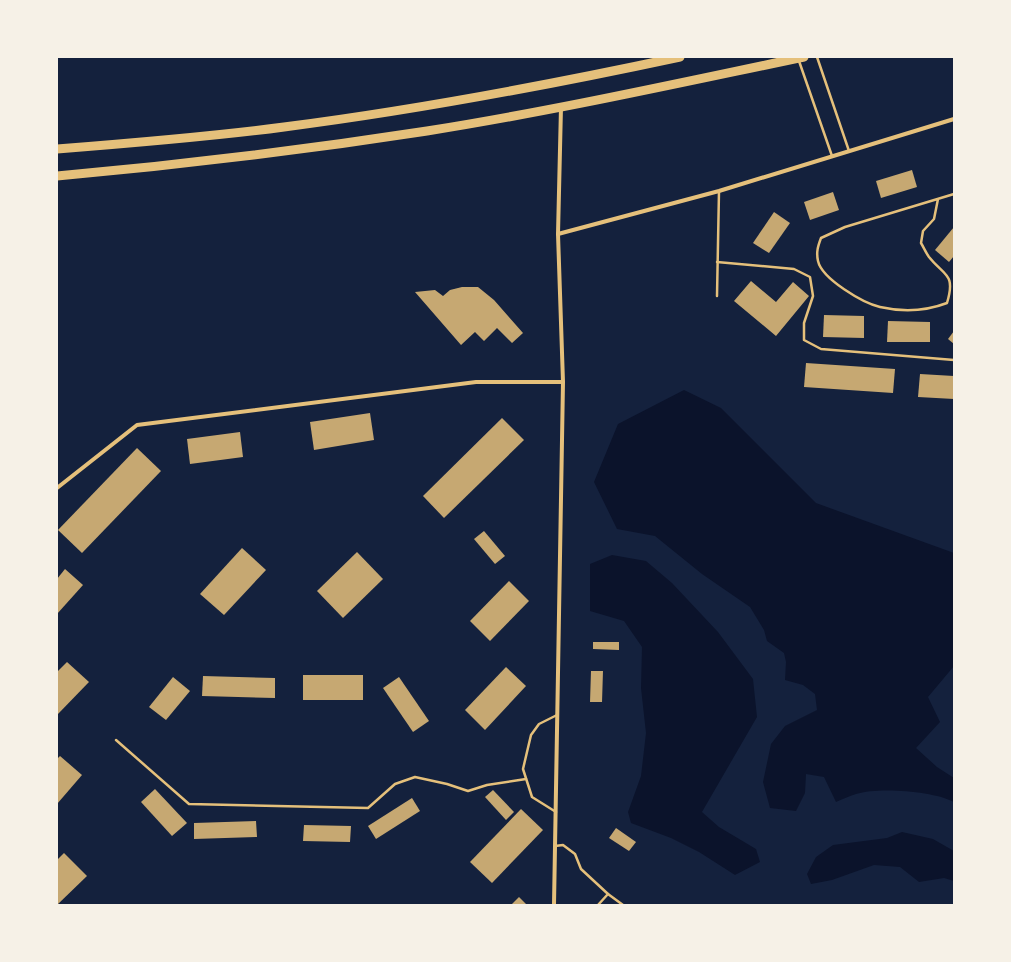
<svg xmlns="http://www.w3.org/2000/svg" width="1011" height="962" font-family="'Roboto Condensed',sans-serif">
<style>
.water{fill:#0b132b}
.building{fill:#c6a872}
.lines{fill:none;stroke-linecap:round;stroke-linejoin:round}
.service{stroke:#e5c07b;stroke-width:2.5}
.minor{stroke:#e5c07b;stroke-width:4}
.trunk{stroke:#e5c07b;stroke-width:9}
</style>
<rect width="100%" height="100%" fill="#14213d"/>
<g class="water">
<path d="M 684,390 L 721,408 L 816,503 L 954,553 L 954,666 L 928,697 L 940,722 L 916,748 L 937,767 L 954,778 L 954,802 C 933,791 879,787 856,794 C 849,796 843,799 836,802 L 824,777 L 806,774 L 805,793 L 796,811 L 770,808 L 763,782 L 771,744 L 785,726 L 817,710 L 815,694 L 803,685 L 785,680 L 786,662 L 784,653 L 767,641 L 764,630 L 750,607 L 702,574 L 655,536 L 617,529 L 594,482 L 618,424 Z"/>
<path d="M 612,555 L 646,561 L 672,583 L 718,632 L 753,679 L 757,717 L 702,812 L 719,827 L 756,849 L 760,862 L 735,875 L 699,852 L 671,838 L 631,823 L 628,812 L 641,776 L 646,733 L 641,688 L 642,647 L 624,621 L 590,611 L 590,564 Z"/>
<path d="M 902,832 L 933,839 L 954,851 L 954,881 L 944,878 L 919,882 L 900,867 L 874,865 L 832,880 L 811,884 L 807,874 L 816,857 L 833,845 L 887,838 Z"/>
</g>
<g class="building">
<path d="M 912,170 L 917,187 L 881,198 L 876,181 Z"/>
<path d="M 833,192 L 839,210 L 810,220 L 804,202 Z"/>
<path d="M 774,212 L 790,223 L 769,253 L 753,243 Z"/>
<path d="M 954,227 L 954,256 L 949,262 L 935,250 Z"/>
<path d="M 751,281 L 776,302 L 793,282 L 809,296 L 776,336 L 734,301 Z"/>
<path d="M 462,287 L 478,287 L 494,300 L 523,333 L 512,343 L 497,328 L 484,341 L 475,332 L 461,345 L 415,292 L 435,290 L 443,296 L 450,290 Z"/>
<path d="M 824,315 L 864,316 L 864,338 L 823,337 Z"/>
<path d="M 888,321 L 930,322 L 930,342 L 887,342 Z"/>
<path d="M 954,331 L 954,344 L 948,339 Z"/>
<path d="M 806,363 L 895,369 L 893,393 L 804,387 Z"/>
<path d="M 920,374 L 954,376 L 954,399 L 918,397 Z"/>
<path d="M 370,413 L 374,440 L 314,450 L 310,422 Z"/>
<path d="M 502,418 L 524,440 L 444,518 L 423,496 Z"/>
<path d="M 240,432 L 243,457 L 190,464 L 187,439 Z"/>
<path d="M 137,448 L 161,471 L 82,553 L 58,530 Z"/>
<path d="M 484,531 L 505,556 L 495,564 L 474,539 Z"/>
<path d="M 242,548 L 266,570 L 224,615 L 200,594 Z"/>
<path d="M 357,552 L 383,579 L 343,618 L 317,591 Z"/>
<path d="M 65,569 L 83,585 L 57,614 L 57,579 Z"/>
<path d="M 509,581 L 529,601 L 490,641 L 470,621 Z"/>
<path d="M 593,642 L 619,642 L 619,650 L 593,649 Z"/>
<path d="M 67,662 L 89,682 L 57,715 L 57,672 Z"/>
<path d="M 506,667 L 526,686 L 485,730 L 465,710 Z"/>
<path d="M 591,671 L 603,671 L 602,702 L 590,702 Z"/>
<rect x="303" y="675" width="60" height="25"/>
<path d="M 203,676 L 275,678 L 275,698 L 202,696 Z"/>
<path d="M 173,677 L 190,691 L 166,720 L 149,707 Z"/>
<path d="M 399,677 L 429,721 L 413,732 L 383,688 Z"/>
<path d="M 60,756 L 82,775 L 57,804 L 57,759 Z"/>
<path d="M 155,789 L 187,823 L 172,836 L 141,802 Z"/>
<path d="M 493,790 L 514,812 L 506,820 L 485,797 Z"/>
<path d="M 412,798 L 420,811 L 376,839 L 368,826 Z"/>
<path d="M 521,809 L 543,830 L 492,883 L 470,862 Z"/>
<path d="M 256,821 L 257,837 L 194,839 L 194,823 Z"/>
<path d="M 304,825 L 351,826 L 350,842 L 303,841 Z"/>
<path d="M 616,828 L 636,842 L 629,851 L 609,838 Z"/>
<path d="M 64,853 L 87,876 L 57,905 L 57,860 Z"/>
<path d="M 519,897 L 527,905 L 511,905 Z"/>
</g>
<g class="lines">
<g class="service">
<path d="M 817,57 L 849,151"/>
<path d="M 799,61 L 832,156"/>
<path d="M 938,199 L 934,219 L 923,231 L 921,243 C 924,248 926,253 929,257 C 944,276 956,273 947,303 C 926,311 902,312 880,307 C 863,303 822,279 818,261 C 816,252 818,246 821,238 L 845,227 L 954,194"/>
<path d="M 717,262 L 794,269 L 810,277 L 813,296 L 804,323 L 804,340 L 821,349 L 954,360"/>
<path d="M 717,296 L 719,191"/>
<path d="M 116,740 L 189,804 L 368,808 L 395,784 L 415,777 L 447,784 L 468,791 L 487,785 L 526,779"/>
<path d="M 556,812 L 532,797 L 523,769 L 531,735 L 539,724 L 557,715"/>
<path d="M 555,846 L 563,845 L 575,854 L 581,869 L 608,894"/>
<path d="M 598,905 L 608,894 L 623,905"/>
</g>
<g class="minor">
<path d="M 558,234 L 719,191 L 954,119"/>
<path d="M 57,488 L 137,425 L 476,382 L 563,382"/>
<path d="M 554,905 L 563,382 L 558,234 L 561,107"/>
</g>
<g class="trunk">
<path d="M 57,149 C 133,143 209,137 284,127 C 417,110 549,85 680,57"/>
<path d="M 57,176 C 181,165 304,150 427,131 C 553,111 679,83 804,57"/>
</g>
</g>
<rect width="1011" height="962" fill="none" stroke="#f6f1e7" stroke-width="116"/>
</svg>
